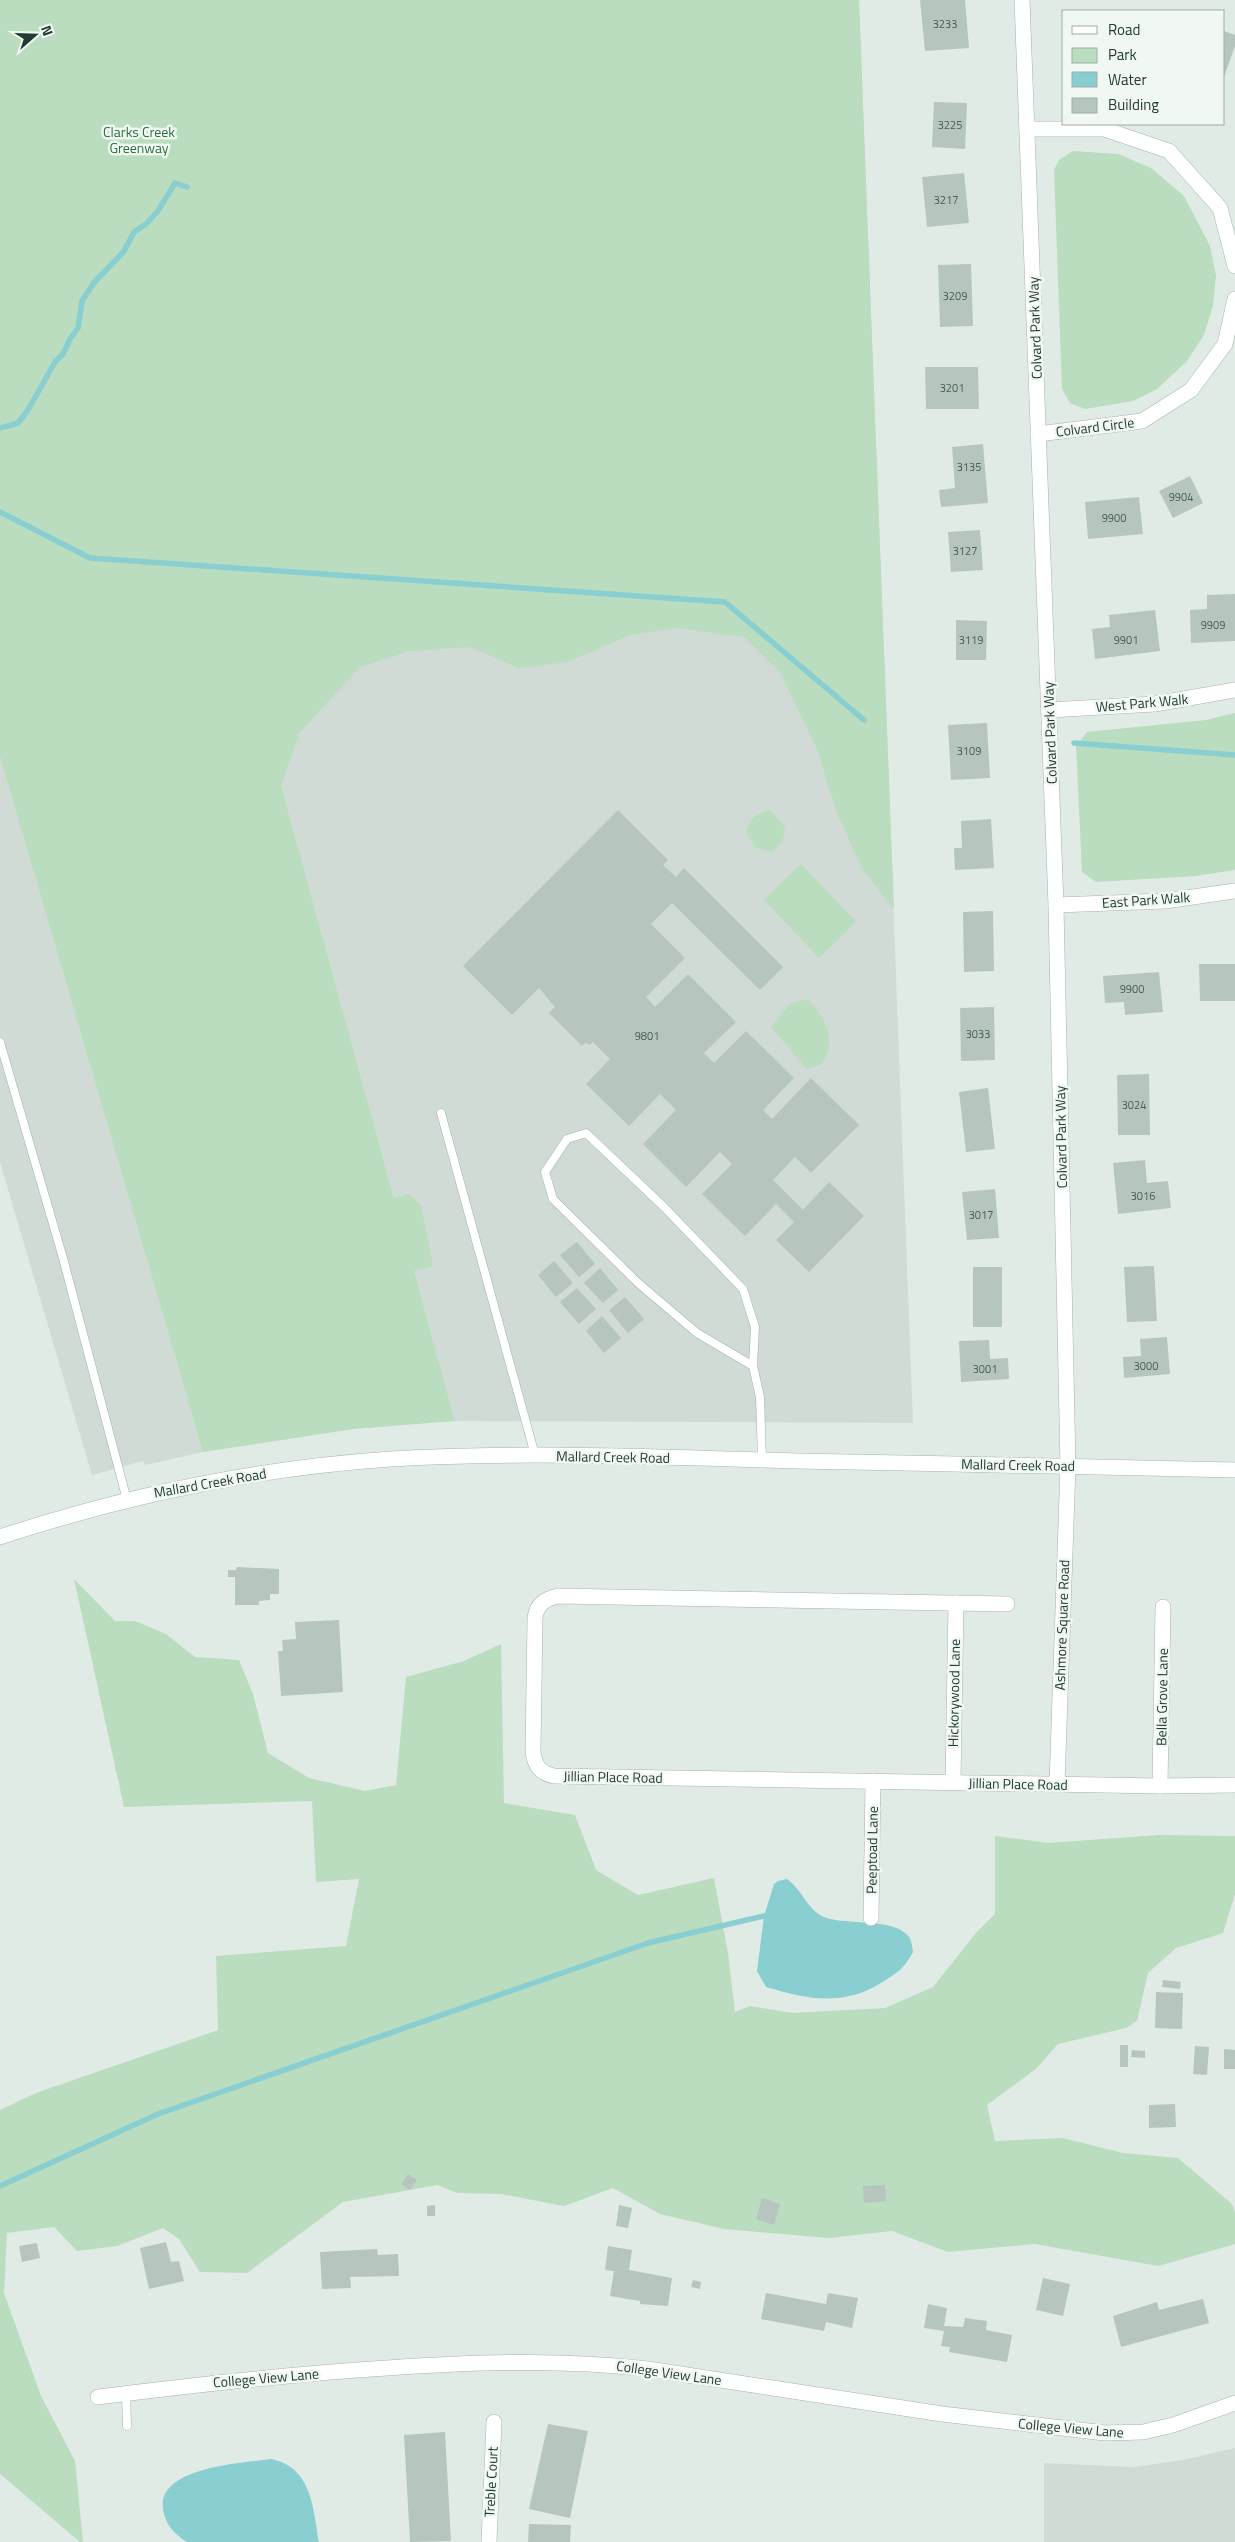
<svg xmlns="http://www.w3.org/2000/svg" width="1235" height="2542" font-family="'Titillium Web',sans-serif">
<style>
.built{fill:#cfdbd4}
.green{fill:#badcbf}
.water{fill:#89ced0}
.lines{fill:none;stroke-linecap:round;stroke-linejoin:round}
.stream{stroke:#89ced0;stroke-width:5.5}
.building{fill:#b6c6be}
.service-casing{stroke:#a4b3ab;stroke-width:9}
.minor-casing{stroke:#a4b3ab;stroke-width:16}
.secondary-casing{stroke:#9fb7ac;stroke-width:16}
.service{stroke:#fff;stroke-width:8}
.minor{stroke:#fff;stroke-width:15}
.secondary{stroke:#fff;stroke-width:15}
.labels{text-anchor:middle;stroke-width:5;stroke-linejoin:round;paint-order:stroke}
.number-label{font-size:11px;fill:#465e54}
.park-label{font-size:14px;fill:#2c723e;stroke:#f1f8f4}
.street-label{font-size:14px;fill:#213c31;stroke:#f1f8f4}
</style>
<rect width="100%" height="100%" fill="#e1ebe5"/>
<g class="built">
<path d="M 859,0 L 913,1423 L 455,1421 L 173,390 Z"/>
<path d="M 0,757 L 203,1452 L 145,1465 L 143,1461 L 92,1475 L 0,1162 Z"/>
<path d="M 1235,2448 L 1235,2542 L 1044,2542 L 1044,2463 L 1134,2467 L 1183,2460 Z"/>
</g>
<g class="green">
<path d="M 0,0 L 859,0 L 894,909 L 862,869 L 837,813 L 817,749 L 780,672 L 744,637 L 678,628 L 630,635 L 568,662 L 518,668 L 471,647 L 410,651 L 360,667 L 300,732 L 281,785 L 394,1198 L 408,1194 L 421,1205 L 433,1266 L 414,1271 L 455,1421 L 354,1429 L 203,1452 L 0,757 Z"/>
<path d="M 1073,151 L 1118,154 L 1151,168 L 1184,196 L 1210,246 L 1216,276 L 1213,306 L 1204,335 L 1187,361 L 1157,389 L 1133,401 L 1085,409 L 1070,403 L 1062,389 L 1054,170 L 1059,160 Z"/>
<path d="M 1235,713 L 1235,870 L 1196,876 L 1096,882 L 1082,872 L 1076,746 L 1087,732 L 1206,720 Z"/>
<path d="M 770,810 L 785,827 L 782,843 L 772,852 L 756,848 L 746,832 C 748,820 758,812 770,810 Z"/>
<path d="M 801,864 L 856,922 L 819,958 L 764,900 Z"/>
<path d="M 809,999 C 826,1023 837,1036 822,1064 L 807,1069 L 771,1027 L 791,1003 Z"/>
<path d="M 74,1579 L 115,1621 L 135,1621 L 166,1634 L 195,1657 L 239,1660 L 253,1694 L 268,1753 L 309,1778 L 365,1791 L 396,1785 L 406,1677 L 464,1661 L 501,1644 L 504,1803 L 575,1815 L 596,1870 L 638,1895 L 714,1878 L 728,1953 L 735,2012 L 750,2006 L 792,2013 L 885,2008 L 933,1987 L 976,1933 L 995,1914 L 995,1836 L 1049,1843 L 1158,1835 L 1235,1836 L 1235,1894 L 1223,1933 L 1176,1948 L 1148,1973 L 1137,2021 L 1126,2028 L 1058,2044 L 1036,2069 L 987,2105 L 995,2141 L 1063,2138 L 1123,2153 L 1178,2158 L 1232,2204 L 1235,2212 L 1235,2244 L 1158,2266 L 1035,2244 L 948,2252 L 892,2231 L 829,2238 L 724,2229 L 660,2214 L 613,2188 L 564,2206 L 501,2194 L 457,2193 L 438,2185 L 343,2202 L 247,2273 L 200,2272 L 179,2239 L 163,2228 L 117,2246 L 77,2251 L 54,2227 L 7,2233 L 4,2293 L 41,2396 L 75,2461 L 83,2542 L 80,2542 L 0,2474 L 0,2110 L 36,2093 L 218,2030 L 216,1956 L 346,1946 L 359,1879 L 316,1882 L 312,1801 L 124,1807 Z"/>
</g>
<g class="water">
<path d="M 787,1879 C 803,1890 806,1909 824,1917 C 845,1926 895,1917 909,1937 C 912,1941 912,1947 913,1952 C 903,1970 898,1972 881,1983 C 842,2007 807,1999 766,1987 L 757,1971 L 764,1916 L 774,1884 L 778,1881 Z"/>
<path d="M 271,2459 C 312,2467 313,2508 319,2542 L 187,2542 C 174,2534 165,2524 163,2509 C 157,2467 243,2463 271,2459 Z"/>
</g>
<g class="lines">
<g class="stream">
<path d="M 0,428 L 18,423 L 28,410 L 55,362 L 63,354 L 70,339 L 78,328 L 82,301 L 93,284 L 124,251 L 134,232 L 146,224 L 158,211 L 175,183 L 187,187"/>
<path d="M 0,512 L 90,558 L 725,602 L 864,720"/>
<path d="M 1074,743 L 1235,755"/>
<path d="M 0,2186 L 158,2114 L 648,1943 L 764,1916"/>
</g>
</g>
<g class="building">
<path d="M 920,0 L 965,0 L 969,48 L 925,51 Z"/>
<path d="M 1224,31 L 1235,35 L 1235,46 L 1224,77 Z"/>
<path d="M 934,102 L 967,103 L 965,149 L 932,147 Z"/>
<path d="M 964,173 L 969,223 L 927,227 L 922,177 Z"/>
<path d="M 971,264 L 973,326 L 940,327 L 938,265 Z"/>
<path d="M 925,367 L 978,367 L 979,409 L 926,409 Z"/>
<path d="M 983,444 L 988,503 L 941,507 L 939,490 L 955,488 L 952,447 Z"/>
<path d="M 1190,476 L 1203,503 L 1173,518 L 1159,491 Z"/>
<path d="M 1139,497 L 1143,534 L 1088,539 L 1085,502 Z"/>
<path d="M 980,530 L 983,570 L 951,572 L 948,532 Z"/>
<path d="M 1235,594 L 1235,641 L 1191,643 L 1190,610 L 1207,609 L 1207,595 Z"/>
<path d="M 1155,610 L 1160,651 L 1095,659 L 1092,629 L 1110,627 L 1109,615 Z"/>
<path d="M 956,620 L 987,621 L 986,660 L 956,660 Z"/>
<path d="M 987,723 L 990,778 L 951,780 L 948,725 Z"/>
<path d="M 618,810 L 668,860 L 663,865 L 676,877 L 684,868 L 783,967 L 760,990 L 672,903 L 651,924 L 685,958 L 646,997 L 655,1007 L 688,974 L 736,1022 L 704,1053 L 714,1063 L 746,1031 L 794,1078 L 763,1110 L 772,1119 L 811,1078 L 859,1125 L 811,1173 L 795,1157 L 773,1180 L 803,1210 L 829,1182 L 864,1216 L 809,1272 L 776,1240 L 794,1222 L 776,1204 L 745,1236 L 702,1194 L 732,1164 L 720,1152 L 686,1187 L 643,1144 L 676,1110 L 660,1094 L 629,1126 L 586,1084 L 610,1059 L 593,1042 L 589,1045 L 586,1042 L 582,1046 L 549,1013 L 555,1007 L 539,988 L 512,1015 L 463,966 Z"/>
<path d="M 991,819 L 994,868 L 955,870 L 954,848 L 962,848 L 961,821 Z"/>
<path d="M 993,911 L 994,971 L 964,972 L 963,912 Z"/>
<path d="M 1199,964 L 1235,964 L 1235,1001 L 1200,1001 Z"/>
<path d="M 1159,972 L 1163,1012 L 1125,1015 L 1124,1002 L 1105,1003 L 1103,976 Z"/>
<path d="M 994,1007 L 995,1060 L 961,1061 L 960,1008 Z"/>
<path d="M 1149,1074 L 1150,1135 L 1118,1135 L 1117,1075 Z"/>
<path d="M 988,1088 L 995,1149 L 966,1152 L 959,1092 Z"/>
<path d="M 1145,1160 L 1147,1183 L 1168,1181 L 1171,1208 L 1118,1214 L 1113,1163 Z"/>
<path d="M 995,1189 L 999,1238 L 967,1240 L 962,1192 Z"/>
<path d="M 577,1242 L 595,1264 L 579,1277 L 560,1255 Z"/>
<path d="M 554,1261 L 573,1283 L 556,1297 L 538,1275 Z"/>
<path d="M 1154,1266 L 1157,1321 L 1127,1322 L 1124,1267 Z"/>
<rect x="973" y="1267" width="29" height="60"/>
<path d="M 600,1268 L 618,1290 L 603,1303 L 584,1283 Z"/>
<path d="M 577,1288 L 596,1309 L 579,1324 L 560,1302 Z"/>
<path d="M 625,1297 L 644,1319 L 628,1333 L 609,1310 Z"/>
<path d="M 602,1316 L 621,1338 L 604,1353 L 586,1331 Z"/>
<path d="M 1167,1337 L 1170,1374 L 1124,1378 L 1123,1357 L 1141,1356 L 1140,1339 Z"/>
<path d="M 989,1340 L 990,1359 L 1008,1358 L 1009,1379 L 961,1382 L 959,1341 Z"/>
<path d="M 237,1567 L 279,1569 L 279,1594 L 270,1594 L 270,1600 L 259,1601 L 259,1605 L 235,1605 L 235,1577 L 228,1577 L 228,1570 L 236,1570 Z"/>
<path d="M 339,1620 L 343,1692 L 281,1696 L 278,1651 L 283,1651 L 282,1640 L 296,1639 L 295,1622 Z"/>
<path d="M 1163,1980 L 1181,1982 L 1180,1989 L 1162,1987 Z"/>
<path d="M 1156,1992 L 1183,1993 L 1182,2029 L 1155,2028 Z"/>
<rect x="1120" y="2045" width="8" height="22"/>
<path d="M 1195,2046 L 1209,2047 L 1207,2075 L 1193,2074 Z"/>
<path d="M 1224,2049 L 1235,2050 L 1235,2069 L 1224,2069 Z"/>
<path d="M 1132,2050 L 1145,2051 L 1145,2058 L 1131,2057 Z"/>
<path d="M 1175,2104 L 1176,2127 L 1149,2128 L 1149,2105 Z"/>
<path d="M 408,2174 L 417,2180 L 410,2190 L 401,2184 Z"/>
<path d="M 885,2185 L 886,2201 L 864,2203 L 863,2186 Z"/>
<path d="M 762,2198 L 780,2204 L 774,2225 L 756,2219 Z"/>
<path d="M 435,2205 L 435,2216 L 427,2216 L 427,2206 Z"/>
<path d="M 619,2205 L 632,2208 L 628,2228 L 616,2226 Z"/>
<path d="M 166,2242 L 171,2262 L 179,2261 L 184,2281 L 149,2289 L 140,2248 Z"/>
<path d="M 37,2243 L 40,2258 L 22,2262 L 19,2246 Z"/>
<path d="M 608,2246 L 632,2250 L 629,2270 L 672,2278 L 668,2306 L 640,2304 L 640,2301 L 610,2296 L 614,2271 L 605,2270 Z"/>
<path d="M 377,2249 L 378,2255 L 398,2254 L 399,2276 L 350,2277 L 351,2288 L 322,2289 L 320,2252 Z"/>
<path d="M 1043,2278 L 1070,2284 L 1063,2316 L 1036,2310 Z"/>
<path d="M 693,2280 L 701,2282 L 700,2289 L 691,2287 Z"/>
<path d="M 766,2293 L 826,2304 L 828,2293 L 858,2298 L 852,2328 L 826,2322 L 824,2331 L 761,2319 Z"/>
<path d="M 1203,2299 L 1209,2323 L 1121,2347 L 1113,2316 L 1157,2302 L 1159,2310 Z"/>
<path d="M 928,2304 L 947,2308 L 944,2326 L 963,2327 L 965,2318 L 987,2321 L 986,2330 L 1012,2335 L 1007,2362 L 949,2352 L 950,2347 L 941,2346 L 944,2331 L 924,2328 Z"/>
<path d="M 548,2424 L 588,2431 L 570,2518 L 529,2509 Z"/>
<path d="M 445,2432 L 451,2541 L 410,2542 L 404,2435 Z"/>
<path d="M 529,2524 L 571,2525 L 570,2542 L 528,2542 Z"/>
</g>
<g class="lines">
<g class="service-casing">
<g id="service">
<path d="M 0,1042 L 63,1258 L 127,1500"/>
<path d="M 441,1113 L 535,1455"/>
<path d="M 753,1366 L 697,1333 L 637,1282 L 553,1199 L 545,1172 L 567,1139 L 586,1133 L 664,1207 L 743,1289 L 755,1327 L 753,1366 L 760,1397 L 762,1460"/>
<path d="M 126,2393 L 127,2426"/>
</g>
</g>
<g class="minor-casing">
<g id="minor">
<path d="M 1022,0 L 1056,905 L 1068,1466 L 1057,1784"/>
<path d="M 1027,129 L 1104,129 L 1169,151 L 1220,208 L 1235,266"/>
<path d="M 1038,434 L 1142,421 L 1191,390 L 1225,344 L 1235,299"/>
<path d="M 1049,710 L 1155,704 L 1235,690"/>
<path d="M 1056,905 L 1165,901 L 1235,891"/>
<path d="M 1007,1604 L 558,1596 C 545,1599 537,1604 535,1618 L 533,1752 C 535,1766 540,1773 554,1776 L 1160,1786 L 1235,1785"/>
<path d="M 953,1782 L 956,1603"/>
<path d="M 1160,1786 L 1163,1607"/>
<path d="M 871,1918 L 873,1781"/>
<path d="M 98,2397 C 194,2385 290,2374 387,2368 C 474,2362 561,2359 648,2369 L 942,2414 L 1105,2433 L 1143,2432 L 1173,2425 L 1235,2403"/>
<path d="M 489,2542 L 494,2422"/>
</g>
</g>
<g class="secondary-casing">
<path id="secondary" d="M 0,1537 C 127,1495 258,1468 391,1459 C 526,1451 662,1457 797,1461 C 943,1464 1089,1466 1235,1470"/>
</g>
<use href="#service" class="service"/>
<use href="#minor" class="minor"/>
<use href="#secondary" class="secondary"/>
</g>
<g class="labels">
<g class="number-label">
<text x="945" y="28">3233</text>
<text x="950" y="129">3225</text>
<text x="946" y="204">3217</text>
<text x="955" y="300">3209</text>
<text x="952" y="392">3201</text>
<text x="969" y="471">3135</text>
<text x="1181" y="501">9904</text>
<text x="1114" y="522">9900</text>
<text x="965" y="555">3127</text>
<text x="1213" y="629">9909</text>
<text x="971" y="644">3119</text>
<text x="1126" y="644">9901</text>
<text x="969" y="755">3109</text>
<text x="1132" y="993">9900</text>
<text x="978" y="1038">3033</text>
<text x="647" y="1040">9801</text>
<text x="1134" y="1109">3024</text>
<text x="1143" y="1200">3016</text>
<text x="981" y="1219">3017</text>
<text x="1146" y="1370">3000</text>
<text x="985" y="1373">3001</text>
</g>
<g class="park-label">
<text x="139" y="137">Clarks Creek<tspan x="139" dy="16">Greenway</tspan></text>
</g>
<g class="street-label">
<text transform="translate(1035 328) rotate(-92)" y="5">Colvard Park Way</text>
<text transform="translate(1095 427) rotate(-7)" y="5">Colvard Circle</text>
<text transform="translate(1142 703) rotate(-5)" y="5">West Park Walk</text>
<text transform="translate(1050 733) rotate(-92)" y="5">Colvard Park Way</text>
<text transform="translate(1146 900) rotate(-4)" y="5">East Park Walk</text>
<text transform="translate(1061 1137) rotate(-91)" y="5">Colvard Park Way</text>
<text transform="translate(613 1457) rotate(1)" y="5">Mallard Creek Road</text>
<text transform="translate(1018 1465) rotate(1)" y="5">Mallard Creek Road</text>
<text transform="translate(210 1483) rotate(-10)" y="5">Mallard Creek Road</text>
<text transform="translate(1062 1625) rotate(-88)" y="5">Ashmore Square Road</text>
<text transform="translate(954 1693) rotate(-89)" y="5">Hickorywood Lane</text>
<text transform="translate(1162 1697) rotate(-89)" y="5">Bella Grove Lane</text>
<text transform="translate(613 1777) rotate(1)" y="5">Jillian Place Road</text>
<text transform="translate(1018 1784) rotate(1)" y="5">Jillian Place Road</text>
<text transform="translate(872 1850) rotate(-89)" y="5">Peeptoad Lane</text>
<text transform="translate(669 2373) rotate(8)" y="5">College View Lane</text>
<text transform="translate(266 2378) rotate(-5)" y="5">College View Lane</text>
<text transform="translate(1071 2428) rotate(5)" y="5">College View Lane</text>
<text transform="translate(491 2482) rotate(-87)" y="5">Treble Court</text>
</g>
</g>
<rect x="1062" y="10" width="162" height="115" fill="#f1f8f4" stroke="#9eada6"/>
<rect x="1072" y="26" width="25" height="8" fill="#ffffff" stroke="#9eada6"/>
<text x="1108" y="35" font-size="15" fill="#213c31">Road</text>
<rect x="1072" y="48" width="25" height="15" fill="#badcbf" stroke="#9eada6"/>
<text x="1108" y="60" font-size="15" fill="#213c31">Park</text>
<rect x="1072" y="72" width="25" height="15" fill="#89ced0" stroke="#9eada6"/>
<text x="1108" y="85" font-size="15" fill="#213c31">Water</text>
<rect x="1072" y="98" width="25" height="15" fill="#b6c6be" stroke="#9eada6"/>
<text x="1108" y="110" font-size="15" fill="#213c31">Building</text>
<g transform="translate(35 35) rotate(70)" stroke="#f1f8f4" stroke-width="4" paint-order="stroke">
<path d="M0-4L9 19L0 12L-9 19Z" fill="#213c31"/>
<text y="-8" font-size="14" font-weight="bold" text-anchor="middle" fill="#213c31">N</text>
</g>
</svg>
